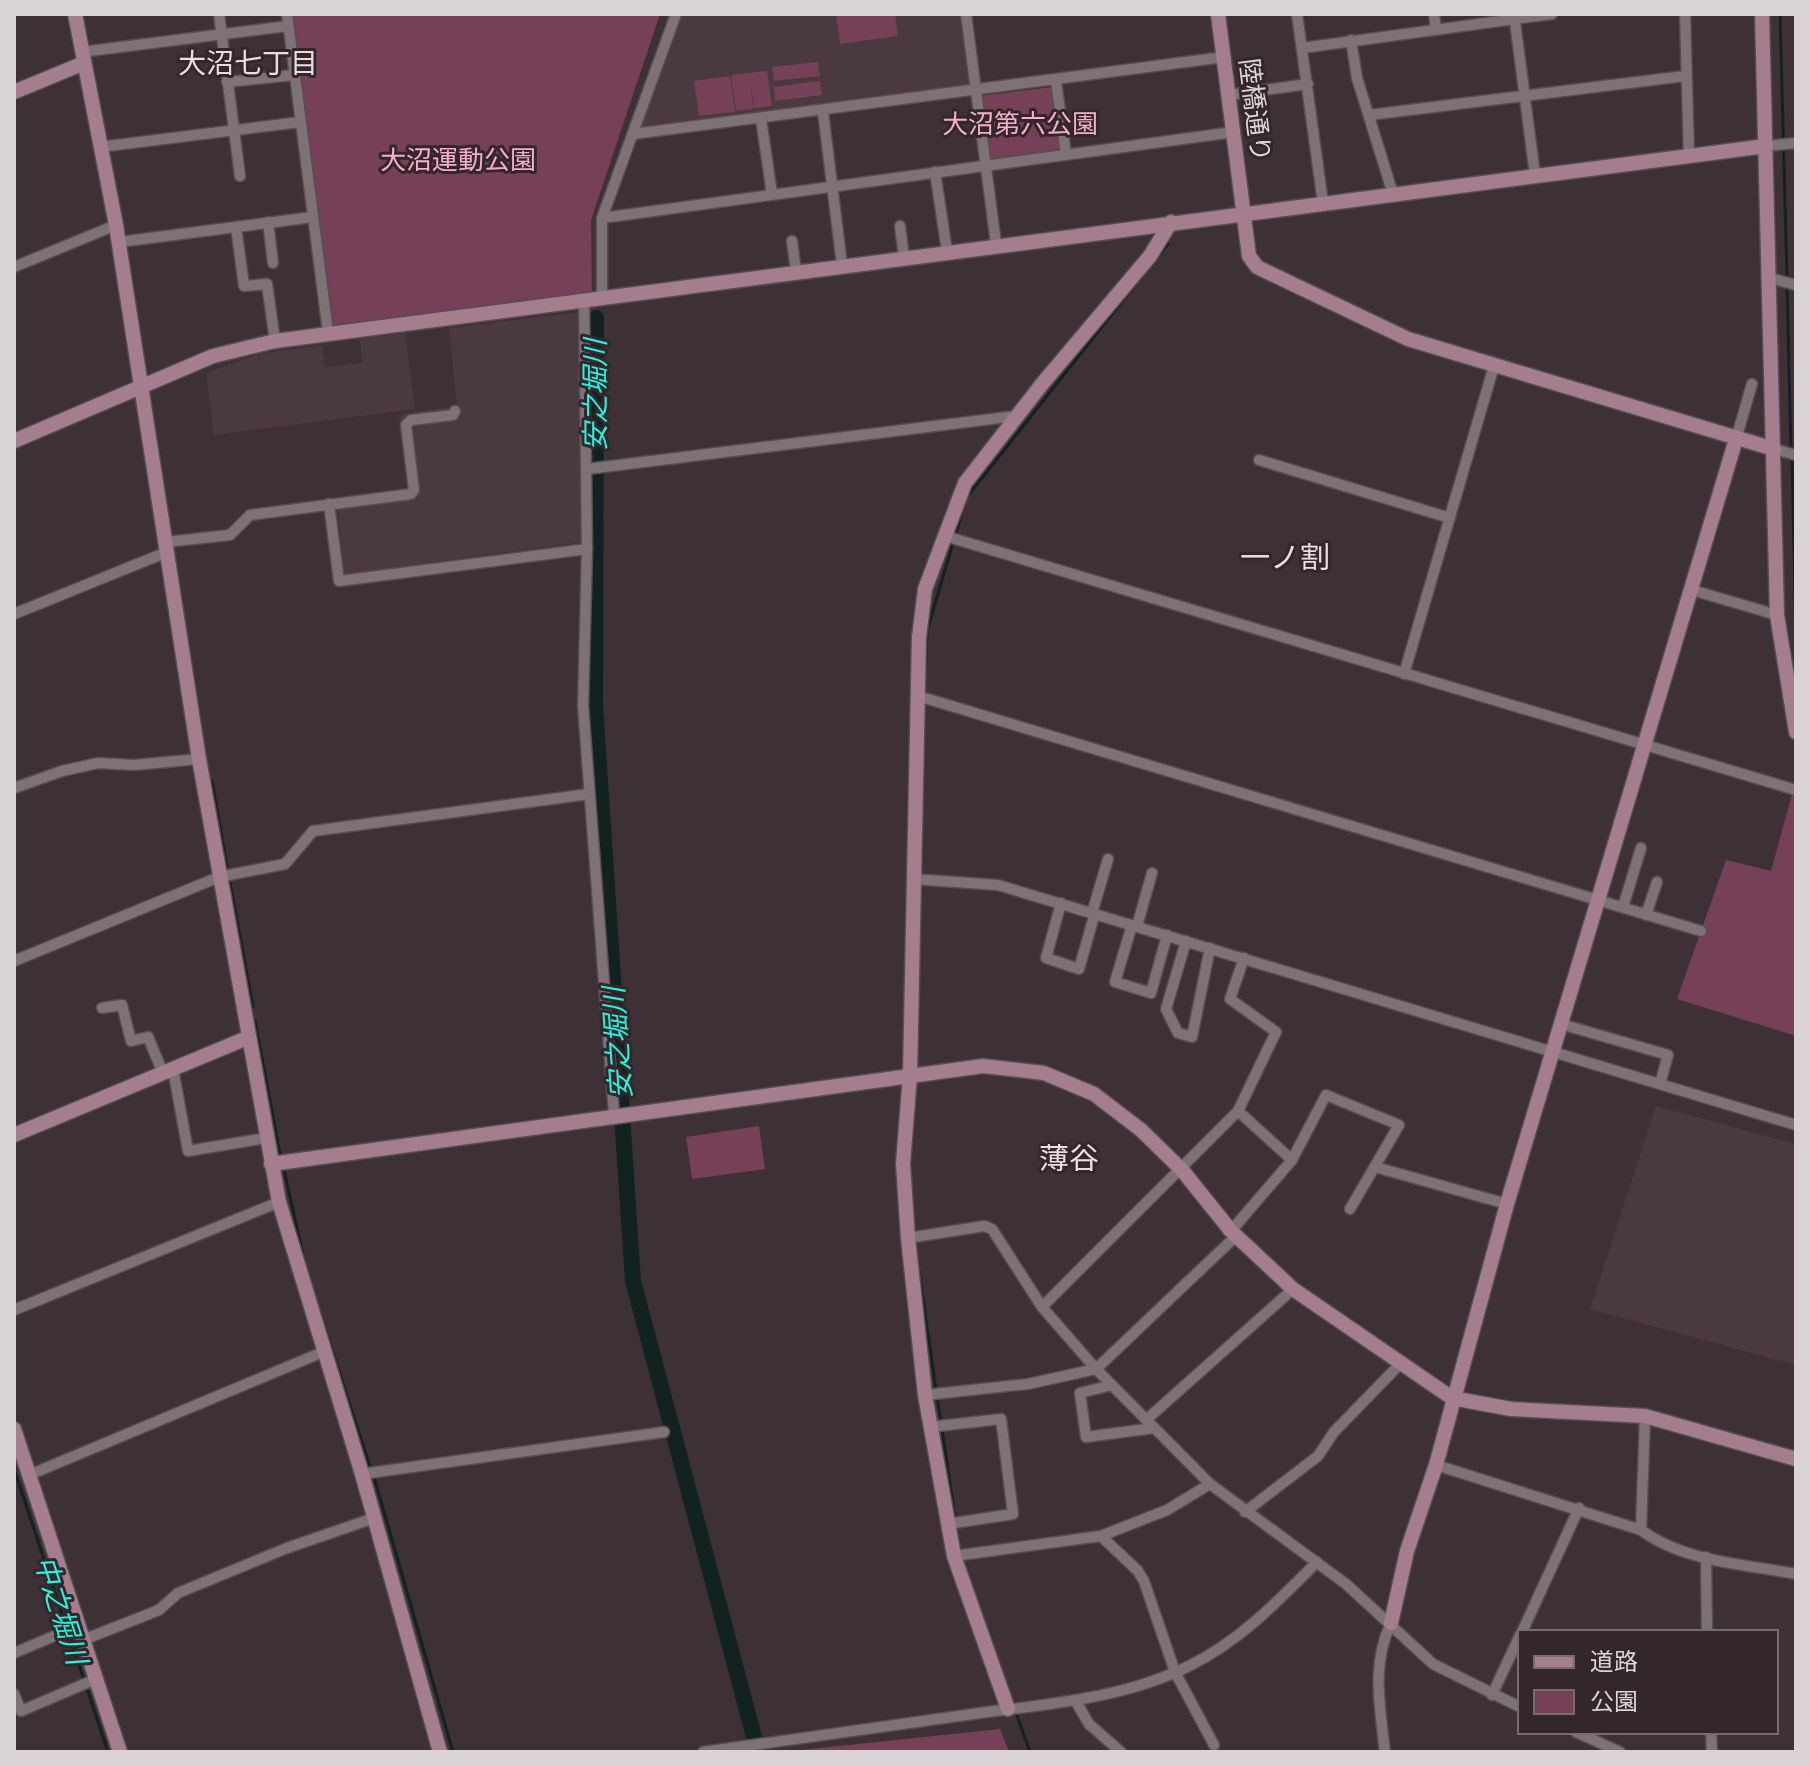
<svg xmlns="http://www.w3.org/2000/svg" width="1810" height="1766" font-family="'Open Sans','Noto Sans JP',sans-serif">
<style>
.built{fill:#4b3940}
.green{fill:#764058}
.lines{fill:none;stroke-linecap:round;stroke-linejoin:round}
.stream{stroke:#112220;stroke-width:3}
.river{stroke:#112220;stroke-width:16}
.street-casing{stroke:#574d51;stroke-width:13}
.secondary-casing{stroke:#574d51;stroke-width:17}
.street{stroke:#7f7277;stroke-width:10}
.secondary{stroke:#a47d8e;stroke-width:14}
.labels{text-anchor:middle;stroke-width:6;stroke-linejoin:round;paint-order:stroke}
.street-label{font-size:26px;fill:#dbd4d6;stroke:#33272c}
.park-label{font-size:26px;fill:#f4aeca;stroke:#33272c}
.neighbourhood-label{font-size:28px;fill:#ebdce1;stroke:#33272c}
.water-label{font-size:28px;font-style:italic;fill:#28f1dd;stroke:#33272c}
.quarter-label{font-size:30px;fill:#ebdce1;stroke:#33272c}
</style>
<rect width="100%" height="100%" fill="#3d3136"/>
<g class="built">
<path d="M 679,14 L 960,14 L 969,86 L 633,134 Z"/>
<path d="M 580,312 L 582,542 L 344,574 L 338,509 L 410,500 L 399,415 L 457,406 L 449,328 Z"/>
<path d="M 405,333 L 415,409 L 214,435 L 206,373 L 259,354 L 322,345 L 325,367 L 362,363 L 360,339 Z"/>
<path d="M 1656,1106 L 1796,1144 L 1796,1365 L 1590,1309 Z"/>
</g>
<g class="green">
<path d="M 293,14 L 660,14 L 591,220 L 592,294 L 333,325 Z"/>
<path d="M 836,14 L 895,14 L 898,36 L 840,44 Z"/>
<path d="M 818,62 L 820,76 L 774,81 L 772,67 Z"/>
<path d="M 767,71 L 772,106 L 754,108 L 751,84 L 753,109 L 736,111 L 731,75 Z"/>
<path d="M 730,76 L 735,112 L 699,116 L 694,81 Z"/>
<path d="M 820,81 L 822,95 L 775,101 L 774,87 Z"/>
<path d="M 1052,87 L 1061,152 L 988,162 L 980,96 Z"/>
<path d="M 1792,794 L 1796,795 L 1796,1036 L 1677,999 L 1726,860 L 1771,871 Z"/>
<path d="M 759,1126 L 765,1169 L 692,1179 L 686,1137 Z"/>
<path d="M 1000,1729 L 1009,1752 L 782,1752 Z"/>
</g>
<g class="lines">
<g class="stream">
<path d="M 1780,14 L 1787,278"/>
<path d="M 1156,259 L 1168,244"/>
<path d="M 1787,286 L 1791,450"/>
<path d="M 1792,458 L 1796,639"/>
<path d="M 955,536 L 966,498 L 1143,275"/>
<path d="M 926,660 L 927,631 L 953,543"/>
<path d="M 212,781 L 227,867"/>
<path d="M 230,883 L 253,1007"/>
<path d="M 255,1021 L 280,1154"/>
<path d="M 284,1170 L 305,1264"/>
<path d="M 913,1215 L 916,1251"/>
<path d="M 919,1271 L 936,1390"/>
<path d="M 313,1291 L 371,1470"/>
<path d="M 937,1397 L 941,1421"/>
<path d="M 942,1429 L 957,1532"/>
<path d="M 14,1469 L 108,1752"/>
<path d="M 374,1477 L 453,1752"/>
<path d="M 1015,1710 L 1030,1752"/>
</g>
<path class="river" d="M 596,318 L 595,706 L 633,1281 L 758,1752"/>
<g class="street-casing">
<g id="street">
<path d="M 219,14 L 240,176"/>
<path d="M 287,14 L 328,332"/>
<path d="M 966,14 L 996,244"/>
<path d="M 1297,14 L 1323,203"/>
<path d="M 1434,14 L 1436,29"/>
<path d="M 1514,14 L 1535,175"/>
<path d="M 1685,14 L 1689,156"/>
<path d="M 1351,40 L 1357,78 L 1393,194"/>
<path d="M 1302,48 L 1552,14"/>
<path d="M 81,52 L 288,26"/>
<path d="M 1056,81 L 1066,155"/>
<path d="M 227,82 L 293,75"/>
<path d="M 1229,95 L 1308,84"/>
<path d="M 823,112 L 842,265"/>
<path d="M 1369,115 L 1685,76"/>
<path d="M 761,119 L 772,194"/>
<path d="M 633,134 L 1224,57"/>
<path d="M 1766,146 L 1796,143"/>
<path d="M 100,147 L 300,122"/>
<path d="M 935,172 L 947,251"/>
<path d="M 602,218 L 1234,132"/>
<path d="M 268,222 L 273,263"/>
<path d="M 900,226 L 904,257"/>
<path d="M 236,227 L 244,286 L 267,284 L 275,341"/>
<path d="M 792,241 L 796,271"/>
<path d="M 119,242 L 313,217"/>
<path d="M 14,267 L 116,225"/>
<path d="M 1770,278 L 1796,285"/>
<path d="M 602,297 L 602,218 L 676,14"/>
<path d="M 584,299 L 587,549 L 583,706 L 614,1114"/>
<path d="M 1736,439 L 1752,384"/>
<path d="M 1774,449 L 1796,455"/>
<path d="M 1259,460 L 1450,518"/>
<path d="M 587,469 L 1016,416"/>
<path d="M 329,504 L 339,581 L 587,549"/>
<path d="M 945,536 L 1796,790"/>
<path d="M 166,542 L 230,535 L 250,515 L 411,494 L 414,490 L 406,425 L 411,420 L 453,415 L 455,411"/>
<path d="M 1692,590 L 1777,615"/>
<path d="M 14,614 L 167,552"/>
<path d="M 1404,674 L 1494,366"/>
<path d="M 918,696 L 1701,931"/>
<path d="M 14,788 L 62,771 L 98,763 L 134,765 L 199,759"/>
<path d="M 912,879 L 998,885 L 1796,1125"/>
<path d="M 1061,903 L 1046,958 L 1079,969 L 1095,913"/>
<path d="M 1623,907 L 1641,848"/>
<path d="M 1092,913 L 1108,859"/>
<path d="M 1646,915 L 1657,882"/>
<path d="M 1132,925 L 1115,982 L 1151,993 L 1167,935"/>
<path d="M 1137,926 L 1152,873"/>
<path d="M 1186,941 L 1166,1009 L 1178,1033 L 1192,1037 L 1210,948"/>
<path d="M 14,961 L 219,877 L 285,864 L 313,831 L 589,794"/>
<path d="M 102,1008 L 122,1005 L 131,1041 L 148,1037 L 163,1073"/>
<path d="M 1561,1024 L 1668,1055 L 1660,1084"/>
<path d="M 173,1069 L 188,1151 L 266,1138"/>
<path d="M 1238,1111 L 1292,1160"/>
<path d="M 1375,1167 L 1507,1204"/>
<path d="M 1231,1231 L 1292,1160 L 1326,1095 L 1399,1125 L 1350,1209"/>
<path d="M 908,1238 L 984,1226 L 992,1229 L 1042,1307 L 1096,1369 L 1210,1484 L 1346,1584 L 1433,1664 L 1520,1707"/>
<path d="M 1042,1307 L 1238,1111 L 1276,1032 L 1230,999 L 1244,958"/>
<path d="M 14,1310 L 279,1202"/>
<path d="M 1112,1385 L 1080,1393 L 1086,1437 L 1154,1428"/>
<path d="M 925,1395 L 1028,1384 L 1096,1369 L 1236,1236"/>
<path d="M 1146,1420 L 1293,1289"/>
<path d="M 930,1427 L 1001,1419 L 1013,1514 L 948,1524"/>
<path d="M 1436,1465 L 1641,1530 C 1684,1562 1744,1564 1796,1574"/>
<path d="M 362,1474 L 664,1432"/>
<path d="M 29,1475 L 323,1352"/>
<path d="M 1245,1512 L 1318,1456 L 1334,1432 L 1401,1363"/>
<path d="M 1641,1530 L 1645,1416"/>
<path d="M 1101,1536 L 1138,1571 L 1144,1581 L 1175,1672 L 1214,1745"/>
<path d="M 954,1556 L 1101,1536 L 1167,1510 L 1210,1484"/>
<path d="M 1706,1557 L 1707,1632"/>
<path d="M 1522,1632 L 1579,1508"/>
<path d="M 83,1640 L 159,1610 L 178,1593 L 287,1548 L 374,1518"/>
<path d="M 14,1653 L 78,1626"/>
<path d="M 14,1694 L 21,1711 L 96,1679"/>
<path d="M 1492,1695 L 1520,1635"/>
<path d="M 1075,1700 L 1089,1724 L 1121,1752"/>
<path d="M 1576,1732 L 1620,1752"/>
<path d="M 1711,1732 L 1712,1752"/>
<path d="M 703,1752 C 793,1739 883,1726 973,1714 C 1046,1704 1124,1699 1191,1665 C 1241,1640 1278,1601 1317,1562"/>
<path d="M 1385,1752 C 1380,1708 1371,1664 1391,1623"/>
</g>
</g>
<g class="secondary-casing">
<g id="secondary">
<path d="M 75,14 L 116,225 L 199,759 L 279,1202 L 362,1474 L 440,1752"/>
<path d="M 1218,14 L 1249,256 L 1257,267 L 1408,339 L 1774,449"/>
<path d="M 1762,14 L 1777,615 L 1796,732"/>
<path d="M 14,92 L 84,63"/>
<path d="M 14,441 L 213,356 L 275,341 L 1766,146"/>
<path d="M 14,1135 L 247,1038"/>
<path d="M 271,1164 L 983,1066 L 1044,1073 L 1094,1094 L 1141,1130 L 1182,1170 L 1231,1231 L 1293,1289 L 1452,1398 L 1511,1409 L 1645,1416 L 1796,1459"/>
<path d="M 14,1429 L 120,1752"/>
<path d="M 1391,1623 L 1407,1551 L 1436,1465 L 1507,1204 L 1736,439"/>
<path d="M 1008,1709 L 954,1556 L 925,1395 L 908,1238 L 903,1164 L 910,1075 L 919,637 L 925,589 L 965,483 L 1042,384 L 1150,256 L 1171,222"/>
</g>
</g>
<use href="#street" class="street"/>
<use href="#secondary" class="secondary"/>
</g>
<g class="labels">
<g class="street-label">
<text transform="translate(1255 110) rotate(83)" y="9">陸橋通り</text>
</g>
<g class="park-label">
<text x="1020" y="133">大沼第六公園</text>
<text x="458" y="169">大沼運動公園</text>
</g>
<g class="neighbourhood-label">
<text x="248" y="73">大沼七丁目</text>
</g>
<g class="water-label">
<text transform="translate(595 395) rotate(-90)" y="10">安之堀川</text>
<text transform="translate(617 1043) rotate(-94)" y="10">安之堀川</text>
<text transform="translate(61 1610) rotate(72)" y="10">中之堀川</text>
</g>
<g class="quarter-label">
<text x="1285" y="568">一ノ割</text>
<text x="1069" y="1169">薄谷</text>
</g>
</g>
<rect width="1810" height="1766" fill="none" stroke="#dbd4d6" stroke-width="32"/>
<rect x="1518" y="1630" width="260" height="104" fill="#33272c" stroke="#766c70" stroke-width="2"/>
<rect x="1534" y="1656" width="40" height="12" fill="#a47d8e" stroke="#766c70" stroke-width="2"/>
<text x="1590" y="1670" font-size="24" fill="#dbd4d6">道路</text>
<rect x="1534" y="1690" width="40" height="24" fill="#764058" stroke="#766c70" stroke-width="2"/>
<text x="1590" y="1710" font-size="24" fill="#dbd4d6">公園</text>
</svg>
